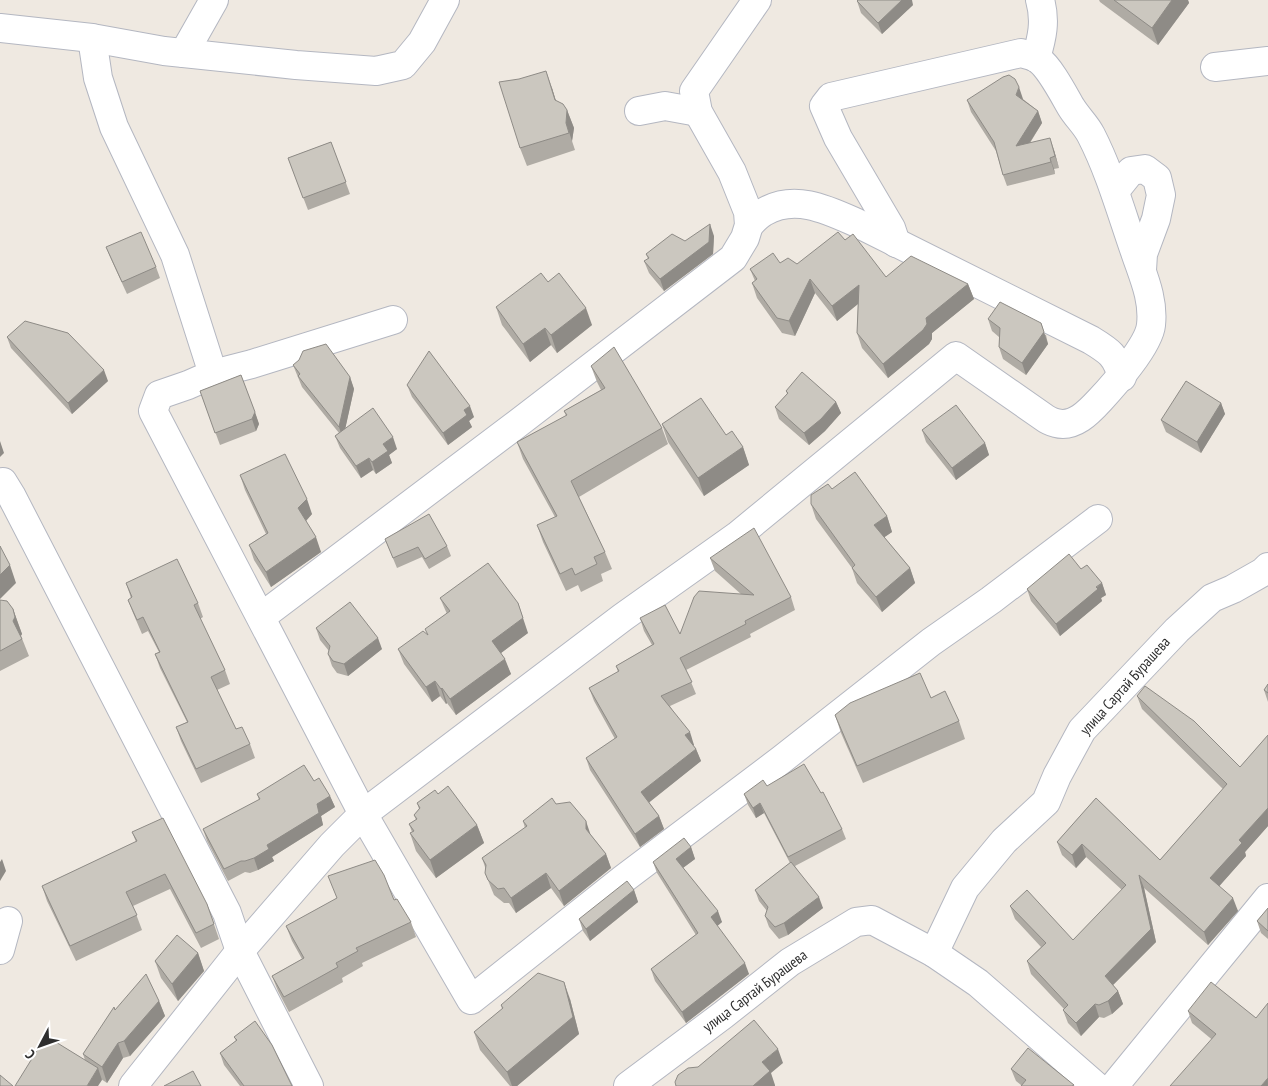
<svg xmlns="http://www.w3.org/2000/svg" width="1268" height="1086" font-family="'PT Sans Narrow',sans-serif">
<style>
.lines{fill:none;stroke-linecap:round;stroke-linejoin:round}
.minor-casing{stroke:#b4b7c1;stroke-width:30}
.minor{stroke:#fff;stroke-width:28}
.wall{fill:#afaba4}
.shaded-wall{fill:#8e8b86}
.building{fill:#cbc7bf;stroke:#8e8b86}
.labels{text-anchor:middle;stroke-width:4;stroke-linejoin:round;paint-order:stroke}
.street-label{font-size:15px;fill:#2e2e2e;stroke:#fff}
</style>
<rect width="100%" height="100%" fill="#efe9e1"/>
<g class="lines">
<g class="minor-casing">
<g id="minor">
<path d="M 0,28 L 92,38 L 164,51 L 296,65 L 376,71 L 403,65 L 422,42 L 445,0"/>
<path d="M 92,38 L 98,78 L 114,127 L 175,255 L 213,374 L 188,385 L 159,395 L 153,411 L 363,814 L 471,1000 L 622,880 L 781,760 L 931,642 L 991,600 L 1098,519"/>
<path d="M 184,53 L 214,0"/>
<path d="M 1036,58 C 1042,38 1046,21 1040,0"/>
<path d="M 1215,67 L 1268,61"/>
<path d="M 639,111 L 665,106 L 698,112"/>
<path d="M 1115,191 L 1131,171 L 1145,169 L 1157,178 L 1161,195 L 1156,219 L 1143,254 L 1142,270"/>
<path d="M 749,225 C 753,221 758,215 764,212 C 794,194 826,209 855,222 L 1091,340 C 1109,351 1116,355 1122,377"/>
<path d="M 213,374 L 252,364 L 393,320"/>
<path d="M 0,484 L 3,482 L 11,495 L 227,913 L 240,951 L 309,1086"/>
<path d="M 261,617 L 513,427 L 733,258 L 745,238 L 749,225 L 748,212 L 732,172 L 698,112 L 694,91 L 757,0"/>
<path d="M 0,950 L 8,921"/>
<path d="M 934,953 L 978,983 L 1096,1086"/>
<path d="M 133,1086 L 240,951 L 332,845 L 363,814 L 623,617 L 737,536 L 956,356 L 1042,416 C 1046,419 1051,422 1056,423 C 1074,428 1089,412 1100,400 C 1114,385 1149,345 1151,325 C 1154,299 1143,276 1135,252 C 1121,212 1110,172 1091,135 C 1086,125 1077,117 1071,107 C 1064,95 1050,68 1039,60 C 1035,56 1027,55 1021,53 L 831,97 L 824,106 L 838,138 L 891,228 L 896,243"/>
<path d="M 628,1086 L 723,1015 L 790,962 L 856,922 L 872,920 L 934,953 L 965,888 L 1004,841 L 1046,802 L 1057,776 L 1082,730 L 1177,630 L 1212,598 L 1233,589 L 1263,572 L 1268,567"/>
<path d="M 1114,1086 L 1268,898"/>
</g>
</g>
<use href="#minor" class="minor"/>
</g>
<g class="wall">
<path d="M 1099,0 L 1188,0 L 1189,3 L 1158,45 L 1100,2 Z"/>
<path d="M 857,1 L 913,5 L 882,34 L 861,13 Z"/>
<path d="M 519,79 L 552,88 L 556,101 L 567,110 L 574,128 L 572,141 L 575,150 L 527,166 L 520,148 Z"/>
<path d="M 1023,99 L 1038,111 L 1042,123 L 1030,143 L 1054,150 L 1059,168 L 1054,169 L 1055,174 L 1007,186 L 1003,175 L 996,151 L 971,112 L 967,100 Z"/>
<path d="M 331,142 L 350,194 L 308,210 L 288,158 Z"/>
<path d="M 714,236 L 713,254 L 664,291 L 649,273 L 644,261 L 648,259 L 646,254 Z"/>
<path d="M 845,240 L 886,277 L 968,284 L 974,299 L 932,333 L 932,339 L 929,344 L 888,378 L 862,348 L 857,333 L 858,304 L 837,321 L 815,293 L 795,336 L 782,333 L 757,298 L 752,283 L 755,281 L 750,269 L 780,263 L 797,264 Z"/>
<path d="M 106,247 L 156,267 L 160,278 L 127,294 L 111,259 Z"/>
<path d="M 548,282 L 592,325 L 557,353 L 551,345 L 530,362 L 502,325 L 496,307 Z"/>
<path d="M 988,319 L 1046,335 L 1048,344 L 1026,375 L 1003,359 L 999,347 L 999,337 L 992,331 Z"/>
<path d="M 7,337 L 108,381 L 72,414 L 11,348 Z"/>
<path d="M 293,365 L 350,377 L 354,389 L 345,429 L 397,449 L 389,455 L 392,463 L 376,474 L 373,470 L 361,478 L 340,448 L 335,436 L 339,433 L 302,387 Z"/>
<path d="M 591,366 L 662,428 L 668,444 L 579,497 L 605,552 L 612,569 L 601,574 L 603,581 L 581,592 L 578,585 L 566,591 L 543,542 L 537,525 L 555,517 L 523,459 L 517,442 L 566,416 L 564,411 L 601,390 L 597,382 Z"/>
<path d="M 241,375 L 259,424 L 256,431 L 220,445 L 200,391 Z"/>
<path d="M 407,385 L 474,417 L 469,421 L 472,427 L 448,445 L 412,397 Z"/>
<path d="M 786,391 L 836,402 L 841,413 L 825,431 L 809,445 L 779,419 L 775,407 L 787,394 Z"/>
<path d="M 1221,403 L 1225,414 L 1201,453 L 1166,432 L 1161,420 Z"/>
<path d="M 662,424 L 726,435 L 743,447 L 749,465 L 704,496 L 668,442 Z"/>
<path d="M 922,430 L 985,443 L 989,455 L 956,480 L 926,442 Z"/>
<path d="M 240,475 L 312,514 L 306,521 L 321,552 L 271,587 L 254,560 L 249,545 L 266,534 L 245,490 Z"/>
<path d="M 832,489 L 887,516 L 892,532 L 884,537 L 910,568 L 915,583 L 882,612 L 857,583 L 852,568 L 816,519 L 811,504 Z"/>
<path d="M 385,539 L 447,546 L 451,556 L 429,569 L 422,557 L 397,568 Z"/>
<path d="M 710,558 L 791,597 L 795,610 L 750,634 L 751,637 L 686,670 L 696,694 L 670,706 L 694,745 L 693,745 L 696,749 L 701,761 L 649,802 L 659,816 L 664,829 L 640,847 L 590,770 L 586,758 L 615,739 L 594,701 L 589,688 L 618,672 L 616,666 L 652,645 L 644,631 L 640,618 L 680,634 L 742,595 L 715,571 Z"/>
<path d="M 1081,569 L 1102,583 L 1106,595 L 1101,598 L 1102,601 L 1060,636 L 1031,601 L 1027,589 Z"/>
<path d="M 126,583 L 198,603 L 203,617 L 200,619 L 225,670 L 230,684 L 217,690 L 236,729 L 250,744 L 255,758 L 201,783 L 181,741 L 176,727 L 187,722 L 160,668 L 155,654 L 159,652 L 148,631 L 142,634 L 133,613 L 128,600 L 131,598 Z"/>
<path d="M 440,598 L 528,633 L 501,653 L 511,674 L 456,715 L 447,703 L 446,704 L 440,696 L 432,702 L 404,664 L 398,649 L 427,635 L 447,614 Z"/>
<path d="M 0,600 L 13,609 L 19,626 L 22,634 L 21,636 L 29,656 L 0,671 Z"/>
<path d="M 316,628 L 382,649 L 348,676 L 337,673 L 332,666 L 328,654 L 329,651 L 320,640 Z"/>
<path d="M 1268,684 L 1268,702 L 1264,690 Z"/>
<path d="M 1137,696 L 1240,767 L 1268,735 L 1268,826 L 1245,852 L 1246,856 L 1219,886 L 1238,911 L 1208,945 L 1144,888 L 1156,942 L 1113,985 L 1118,991 L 1123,1004 L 1112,1014 L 1104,1018 L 1099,1017 L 1081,1036 L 1068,1023 L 1063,1010 L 1064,1009 L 1031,974 L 1027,961 L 1041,947 L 1015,919 L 1010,906 L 1073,940 L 1122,890 L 1086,857 L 1076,868 L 1062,855 L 1057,842 L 1096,798 L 1160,860 L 1223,789 L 1142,709 Z"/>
<path d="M 931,698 L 959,721 L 965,739 L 863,783 L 841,733 L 835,715 Z"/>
<path d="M 314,781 L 330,796 L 335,807 L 321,816 L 323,825 L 272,857 L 274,861 L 258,870 L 250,873 L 245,872 L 228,881 L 207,841 L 203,829 L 259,800 L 257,794 Z"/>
<path d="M 767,786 L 842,829 L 846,839 L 795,866 L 823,908 L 788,935 L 779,939 L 769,927 L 765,916 L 767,911 L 759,901 L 755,890 L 790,863 L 764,813 L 756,818 L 748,805 L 744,794 Z"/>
<path d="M 438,794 L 477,825 L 484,843 L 436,878 L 416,851 L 410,833 L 412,832 L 409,824 L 416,820 L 414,815 L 419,809 L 417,803 Z"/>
<path d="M 556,804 L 591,835 L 606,854 L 611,868 L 564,906 L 551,888 L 516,913 L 509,903 L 504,903 L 494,895 L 485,873 L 486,870 L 482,858 L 525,828 L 523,821 Z"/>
<path d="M 132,832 L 207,904 L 219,939 L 201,948 L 170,889 L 133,906 L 142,930 L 76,961 L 47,901 L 42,886 L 136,842 Z"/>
<path d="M 691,847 L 695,859 L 683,868 L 722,922 L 717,926 L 749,974 L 686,1023 L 655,981 L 651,969 L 696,935 L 657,873 L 653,862 Z"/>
<path d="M 634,890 L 638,902 L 590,941 L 583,931 L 579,919 Z"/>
<path d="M 394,900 L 411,922 L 416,937 L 362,963 L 363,966 L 342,978 L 343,982 L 289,1012 L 278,991 L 272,976 L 302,959 L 292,941 L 286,926 Z"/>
<path d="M 1268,908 L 1268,939 L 1261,933 L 1257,921 Z"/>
<path d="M 198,953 L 204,971 L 178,1001 L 161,978 L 155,961 Z"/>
<path d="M 570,999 L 579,1034 L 517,1086 L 510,1086 L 480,1050 L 474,1032 L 502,1009 L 501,1005 Z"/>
<path d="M 159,1001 L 165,1016 L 130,1056 L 123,1058 L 107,1083 L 101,1079 L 102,1080 L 85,1060 L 83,1054 L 115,1010 Z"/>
<path d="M 1188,1011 L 1256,1018 L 1268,1086 L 1192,1023 Z"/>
<path d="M 234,1037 L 292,1086 L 240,1086 L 224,1065 L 220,1053 L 236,1041 Z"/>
<path d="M 1011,1069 L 1074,1086 L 1021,1085 L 1016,1081 Z"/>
</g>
<g class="shaded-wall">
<path d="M 902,0 L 912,0 L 913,5 L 882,34 L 878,23 Z"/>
<path d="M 1172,0 L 1188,0 L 1189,3 L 1158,45 L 1152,28 Z"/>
<path d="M 546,71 L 552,88 L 561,118 L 555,100 Z"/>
<path d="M 1019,87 L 1023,99 L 1020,107 L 1016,95 Z"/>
<path d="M 567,110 L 574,128 L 572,141 L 575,150 L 566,123 Z"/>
<path d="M 1038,111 L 1042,123 L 1020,158 L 1016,146 Z"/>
<path d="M 1050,138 L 1054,150 L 1059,168 L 1055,156 Z"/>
<path d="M 1050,158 L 1054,169 L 1055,174 L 1051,162 Z"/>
<path d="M 710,224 L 714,236 L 713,254 L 664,291 L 660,279 Z"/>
<path d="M 810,279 L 815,293 L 795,336 L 789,321 Z"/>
<path d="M 968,284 L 974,299 L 932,333 L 932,339 L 929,344 L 888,378 L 883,364 L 926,318 Z"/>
<path d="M 859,285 L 864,299 L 837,321 L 832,306 Z"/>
<path d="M 586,308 L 592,325 L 557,353 L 551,335 Z"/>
<path d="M 1041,323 L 1048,344 L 1026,375 L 1022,363 Z"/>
<path d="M 545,328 L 551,345 L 530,362 L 523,344 Z"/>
<path d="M 104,370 L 108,381 L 72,414 L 68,403 Z"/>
<path d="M 350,377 L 354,389 L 343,439 L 339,427 Z"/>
<path d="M 836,402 L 841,413 L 825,431 L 809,445 L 804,433 Z"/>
<path d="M 1221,403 L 1225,414 L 1201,453 L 1197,442 Z"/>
<path d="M 470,406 L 474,417 L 469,421 L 472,427 L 448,445 L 443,433 L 464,410 Z"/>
<path d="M 255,412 L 259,424 L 256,431 L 252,419 Z"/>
<path d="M 393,437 L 397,449 L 389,455 L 392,463 L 376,474 L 372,462 L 383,444 Z"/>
<path d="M 0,441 L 4,453 L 0,457 Z"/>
<path d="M 985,443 L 989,455 L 956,480 L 952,468 Z"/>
<path d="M 743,447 L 749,465 L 704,496 L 698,478 Z"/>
<path d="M 369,458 L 373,470 L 361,478 L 356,466 Z"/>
<path d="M 307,499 L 312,514 L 304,523 L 298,508 Z"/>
<path d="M 887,516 L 892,532 L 879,541 L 874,525 Z"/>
<path d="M 316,537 L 321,552 L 271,587 L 266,572 Z"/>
<path d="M 10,565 L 16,583 L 0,599 L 0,575 Z"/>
<path d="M 910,568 L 915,583 L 882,612 L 876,597 Z"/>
<path d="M 1102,583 L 1106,595 L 1101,598 L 1102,601 L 1060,636 L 1056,624 Z"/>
<path d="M 518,603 L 528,633 L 497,656 L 492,641 Z"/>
<path d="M 13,609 L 22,634 L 19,638 L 13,621 Z"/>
<path d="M 378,638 L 382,649 L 348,676 L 344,664 Z"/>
<path d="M 505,659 L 511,674 L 456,715 L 450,699 Z"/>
<path d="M 435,681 L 440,696 L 432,702 L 426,687 Z"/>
<path d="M 442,688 L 447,703 L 446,704 L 441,689 Z"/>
<path d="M 690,732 L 694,745 L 690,748 L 685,735 Z"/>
<path d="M 696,749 L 701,761 L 646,805 L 641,792 Z"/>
<path d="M 330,796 L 335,807 L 321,816 L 323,825 L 272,857 L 274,861 L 258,870 L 254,858 L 267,845 L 317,804 Z"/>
<path d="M 760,803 L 764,813 L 756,818 L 753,808 Z"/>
<path d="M 1268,808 L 1268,826 L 1245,852 L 1246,856 L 1215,891 L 1210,878 L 1239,840 Z"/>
<path d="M 659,816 L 664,829 L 640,847 L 635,834 Z"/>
<path d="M 586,821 L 591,836 L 586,829 Z"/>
<path d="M 477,825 L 484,843 L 436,878 L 430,860 Z"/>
<path d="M 1082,844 L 1086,857 L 1076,868 L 1072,855 Z"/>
<path d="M 691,847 L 695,859 L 680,870 L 676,859 Z"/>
<path d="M 606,854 L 611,868 L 564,906 L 559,891 Z"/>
<path d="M 2,859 L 6,871 L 0,881 L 0,862 Z"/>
<path d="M 546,873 L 551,888 L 516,913 L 511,898 Z"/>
<path d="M 1139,875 L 1144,888 L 1156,942 L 1109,989 L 1105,976 Z"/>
<path d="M 634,890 L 638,902 L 590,941 L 586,929 Z"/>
<path d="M 819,897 L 823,908 L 788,935 L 784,923 Z"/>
<path d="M 1233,898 L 1238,911 L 1208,945 L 1204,932 Z"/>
<path d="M 718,911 L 722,922 L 715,928 L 711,917 Z"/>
<path d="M 198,953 L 204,971 L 178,1001 L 172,984 Z"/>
<path d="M 745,963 L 749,974 L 686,1023 L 682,1012 Z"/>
<path d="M 564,982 L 570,999 L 579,1034 L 517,1086 L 512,1086 L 507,1072 Z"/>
<path d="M 1118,991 L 1123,1004 L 1112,1014 L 1108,1001 Z"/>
<path d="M 159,1001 L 165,1016 L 130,1056 L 124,1041 Z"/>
<path d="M 1095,1004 L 1099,1017 L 1081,1036 L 1076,1023 Z"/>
<path d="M 118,1043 L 123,1058 L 107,1083 L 102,1067 Z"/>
<path d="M 778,1049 L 783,1063 L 771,1073 L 775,1085 L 775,1086 L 753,1086 L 762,1062 Z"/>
<path d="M 98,1068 L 102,1080 L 98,1086 L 87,1086 Z"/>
<path d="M 1268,1078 L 1268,1086 L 1261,1086 Z"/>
</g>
<g class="building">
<path d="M 858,0 L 902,0 L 878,23 L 857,1 Z"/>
<path d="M 1114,0 L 1172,0 L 1152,28 Z"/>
<path d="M 546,71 L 555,100 L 563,104 L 567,110 L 566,123 L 569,133 L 520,148 L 499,82 L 519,79 Z"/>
<path d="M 1009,75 L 1015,79 L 1019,87 L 1016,95 L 1038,111 L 1016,146 L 1050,138 L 1055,156 L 1050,158 L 1051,162 L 1003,175 L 994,142 L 967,100 L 1003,77 Z"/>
<path d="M 331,142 L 346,182 L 303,198 L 288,158 Z"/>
<path d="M 710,224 L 709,242 L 660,279 L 644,261 L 649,258 L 646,254 L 672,234 L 685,241 Z"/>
<path d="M 141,232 L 156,267 L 122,282 L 106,247 Z"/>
<path d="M 838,232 L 845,240 L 853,234 L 886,277 L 911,256 L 968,284 L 926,318 L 927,324 L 923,330 L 883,364 L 857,333 L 859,285 L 832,306 L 810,279 L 789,321 L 777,318 L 752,283 L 757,279 L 750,269 L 773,253 L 780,263 L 788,258 L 797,264 Z"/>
<path d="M 541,273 L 548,282 L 559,273 L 586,308 L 551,335 L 545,328 L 523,344 L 496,307 Z"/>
<path d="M 1000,302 L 1041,323 L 1044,332 L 1022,363 L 999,347 L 1000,328 L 988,319 Z"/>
<path d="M 25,321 L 68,333 L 104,370 L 68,403 L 7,337 Z"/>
<path d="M 326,344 L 350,377 L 339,427 L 298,376 L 300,374 L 293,365 L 299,360 L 303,351 Z"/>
<path d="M 614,347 L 662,428 L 571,481 L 605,552 L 594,557 L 597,564 L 575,575 L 572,568 L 560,574 L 537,525 L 557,516 L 517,442 L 567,415 L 564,411 L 605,388 L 591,366 Z"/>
<path d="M 429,351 L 470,406 L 464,410 L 467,415 L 443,433 L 407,385 Z"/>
<path d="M 802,372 L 836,402 L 821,419 L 804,433 L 775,407 L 788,393 L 786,391 Z"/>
<path d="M 241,375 L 255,412 L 252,419 L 215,433 L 200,391 Z"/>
<path d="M 1186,381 L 1221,403 L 1197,442 L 1161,420 Z"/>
<path d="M 701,398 L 726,435 L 732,431 L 743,447 L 698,478 L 662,424 Z"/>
<path d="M 956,405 L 985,443 L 952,468 L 922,430 Z"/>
<path d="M 373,408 L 393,437 L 383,444 L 388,451 L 372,462 L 369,458 L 356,466 L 335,436 Z"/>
<path d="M 285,454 L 307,499 L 298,508 L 316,537 L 266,572 L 249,545 L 268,533 L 240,475 Z"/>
<path d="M 855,472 L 887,516 L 874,525 L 910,568 L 876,597 L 852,568 L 855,565 L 811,504 L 811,495 L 828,484 L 832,489 Z"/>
<path d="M 429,514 L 447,546 L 425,559 L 418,547 L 393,558 L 385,539 Z"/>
<path d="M 754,528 L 791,597 L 745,621 L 746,624 L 680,658 L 692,682 L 661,696 L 690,732 L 685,735 L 696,749 L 641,792 L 659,816 L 635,834 L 586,758 L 617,737 L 589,688 L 619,671 L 616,666 L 654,644 L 640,618 L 665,605 L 680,634 L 694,597 L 699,591 L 754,595 L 710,558 Z"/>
<path d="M 0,546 L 10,565 L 0,575 Z"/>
<path d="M 1069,554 L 1081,569 L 1087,565 L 1102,583 L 1096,587 L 1098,589 L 1056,624 L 1027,589 Z"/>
<path d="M 177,559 L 198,603 L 194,605 L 225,670 L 211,677 L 236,729 L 242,727 L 250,744 L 196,769 L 176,727 L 188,722 L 155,654 L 160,652 L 143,617 L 137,620 L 128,600 L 132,597 L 126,583 Z"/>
<path d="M 488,563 L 518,603 L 523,618 L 492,641 L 505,659 L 450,699 L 442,688 L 441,689 L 435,681 L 426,687 L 398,649 L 423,631 L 428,635 L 425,629 L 450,611 L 440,598 Z"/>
<path d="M 0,600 L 7,601 L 13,609 L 15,617 L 13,621 L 22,639 L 0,651 Z"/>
<path d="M 350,602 L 378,638 L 344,664 L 333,661 L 328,654 L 330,646 L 316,628 Z"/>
<path d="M 920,673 L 931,698 L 945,691 L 959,721 L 857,766 L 835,715 L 850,703 Z"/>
<path d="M 1268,684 L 1268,693 L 1264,690 Z"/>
<path d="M 1145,686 L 1194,721 L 1240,767 L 1268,735 L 1268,808 L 1239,840 L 1242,843 L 1210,878 L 1233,898 L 1204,932 L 1139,875 L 1151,929 L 1105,976 L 1118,991 L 1108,1001 L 1099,1005 L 1095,1004 L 1076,1023 L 1063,1010 L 1068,1005 L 1027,961 L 1046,943 L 1010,906 L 1027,890 L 1073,940 L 1126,885 L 1082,844 L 1072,855 L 1057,842 L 1096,798 L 1160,860 L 1227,784 L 1137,696 Z"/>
<path d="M 804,764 L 821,793 L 823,792 L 842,829 L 788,857 L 760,803 L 753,808 L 744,794 L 763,780 L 767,786 Z"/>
<path d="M 304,765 L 314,781 L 319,778 L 330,796 L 317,804 L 319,813 L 267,845 L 269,849 L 254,858 L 245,861 L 241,861 L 224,869 L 203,829 L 260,799 L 257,794 Z"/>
<path d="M 448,786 L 477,825 L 430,860 L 410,833 L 414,831 L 409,824 L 417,819 L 414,815 L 420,808 L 417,803 L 435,790 L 438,794 Z"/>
<path d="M 552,798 L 556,804 L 570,802 L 586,821 L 586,829 L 606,854 L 559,891 L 546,873 L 511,898 L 504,888 L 498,889 L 488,880 L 485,873 L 486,865 L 482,858 L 527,826 L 523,821 Z"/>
<path d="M 163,818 L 207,904 L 214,924 L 196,933 L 165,874 L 126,892 L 137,915 L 70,946 L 42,886 L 137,841 L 132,832 Z"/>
<path d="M 684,838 L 691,847 L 676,859 L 718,911 L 711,917 L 745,963 L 682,1012 L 651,969 L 698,933 L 653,862 Z"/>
<path d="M 375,860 L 384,875 L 394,900 L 397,899 L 411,922 L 356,948 L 358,951 L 336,963 L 338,967 L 284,997 L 272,976 L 304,958 L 286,926 L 337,898 L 328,876 Z"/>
<path d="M 791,862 L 819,897 L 784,923 L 775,927 L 765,916 L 768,907 L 755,890 Z"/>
<path d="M 627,881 L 634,890 L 586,929 L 579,919 Z"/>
<path d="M 1268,908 L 1268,931 L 1257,921 Z"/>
<path d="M 177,935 L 198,953 L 172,984 L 155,961 Z"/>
<path d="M 538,973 L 564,982 L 573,1017 L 507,1072 L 474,1032 L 503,1008 L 501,1005 Z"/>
<path d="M 146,974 L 159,1001 L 124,1041 L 118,1043 L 102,1067 L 83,1054 L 114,1007 L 115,1010 Z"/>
<path d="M 1211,982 L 1256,1018 L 1268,1003 L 1268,1078 L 1261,1086 L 1170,1086 L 1216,1034 L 1188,1011 Z"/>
<path d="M 754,1020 L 778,1049 L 762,1062 L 770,1071 L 753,1086 L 676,1086 L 675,1082 L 678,1075 L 688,1068 L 698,1067 Z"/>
<path d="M 255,1021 L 272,1045 L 292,1086 L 244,1086 L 220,1053 L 237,1040 L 234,1037 Z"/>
<path d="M 46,1036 L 98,1068 L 87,1086 L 15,1086 Z"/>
<path d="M 1028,1048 L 1074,1085 L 1072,1086 L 1021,1086 L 1026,1080 L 1011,1069 Z"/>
<path d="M 193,1071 L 201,1086 L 164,1086 Z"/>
<path d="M 0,1075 L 13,1086 L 0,1086 Z"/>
</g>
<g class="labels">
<g class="street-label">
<text transform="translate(1125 686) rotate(-48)" y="5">улица Сартай Бурашева</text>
<text transform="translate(755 991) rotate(-37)" y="5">улица Сартай Бурашева</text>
</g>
</g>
<g transform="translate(40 1046) rotate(229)" stroke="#ffffff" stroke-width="4" paint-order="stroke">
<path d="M0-4L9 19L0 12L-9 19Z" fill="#2e2e2e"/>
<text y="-8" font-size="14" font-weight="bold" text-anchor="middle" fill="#2e2e2e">С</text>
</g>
</svg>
